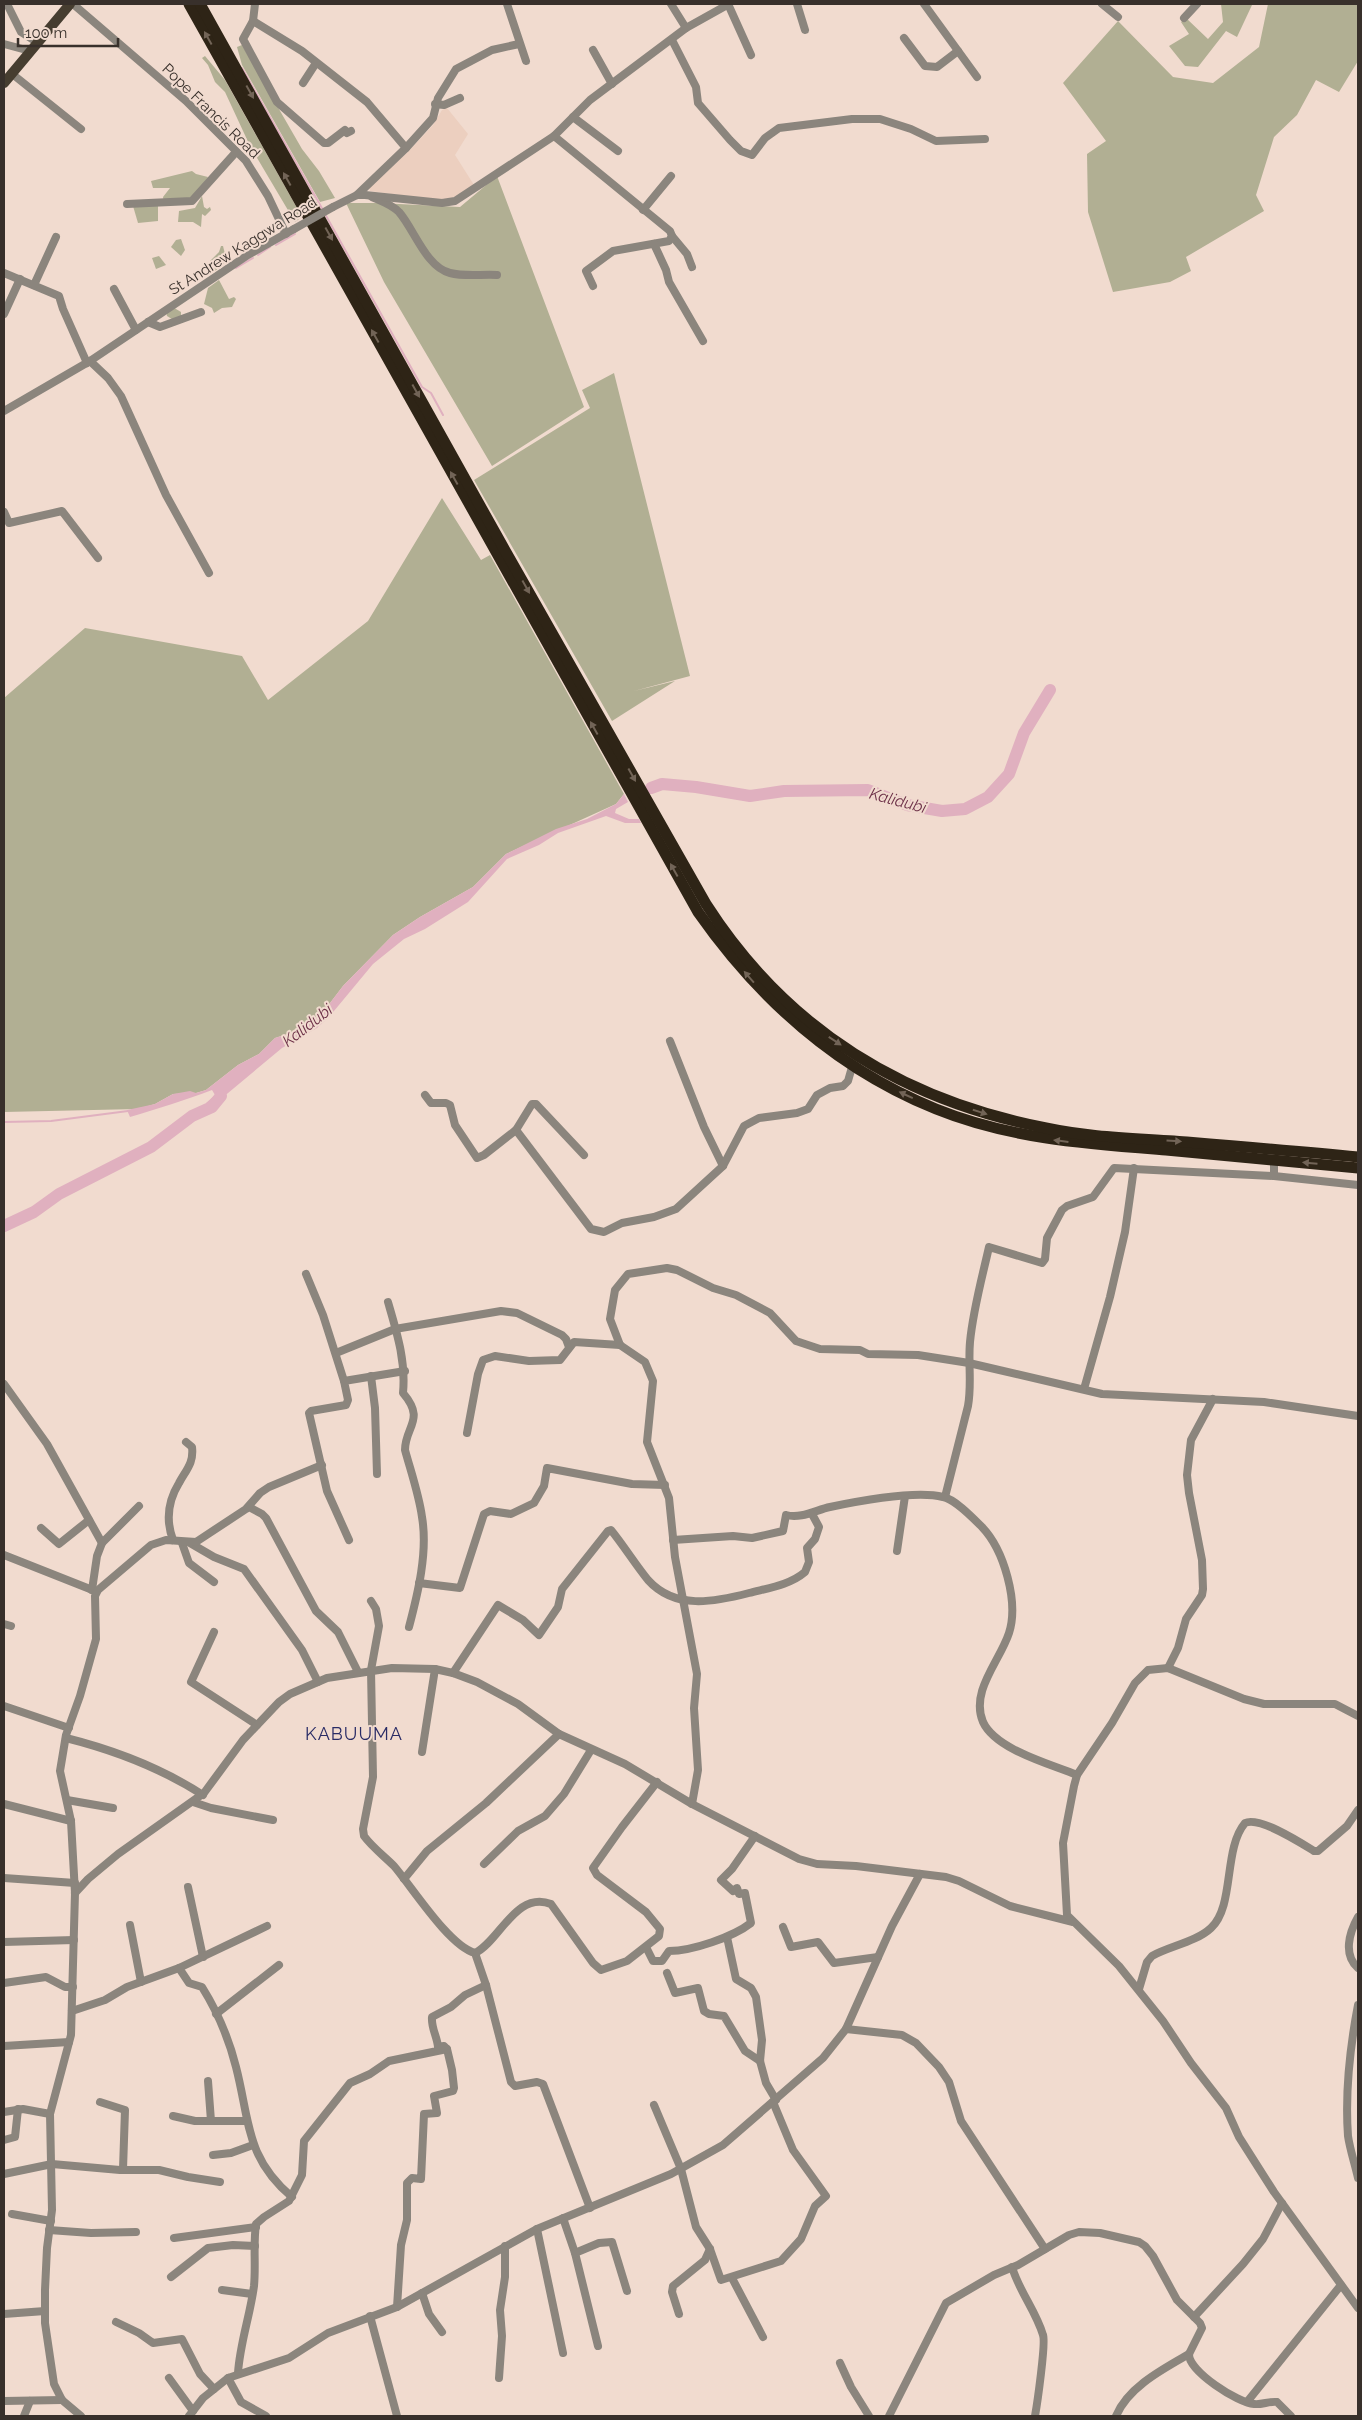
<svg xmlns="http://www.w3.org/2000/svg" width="1362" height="2420" font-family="Raleway,sans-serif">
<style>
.built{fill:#eccfbf}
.green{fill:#b1af93}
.water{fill:#e0b0bf}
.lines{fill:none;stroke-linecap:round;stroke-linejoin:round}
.stream{stroke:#e0b0bf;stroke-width:2}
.river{stroke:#e0b0bf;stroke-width:12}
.minor{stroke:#8b857d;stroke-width:8}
.major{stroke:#463d30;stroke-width:10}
.highway{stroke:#2e2416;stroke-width:11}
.minor-bridge{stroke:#8b857d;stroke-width:8}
.oneway{fill:#726457}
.labels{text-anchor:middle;stroke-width:4;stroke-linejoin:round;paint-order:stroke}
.street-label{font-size:15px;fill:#38302b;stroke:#f1dbcf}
.water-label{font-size:16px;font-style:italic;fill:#6d3148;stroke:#f1dbcf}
.quarter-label{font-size:18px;letter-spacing:1px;fill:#292b65;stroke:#f1dbcf}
</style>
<rect width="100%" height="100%" fill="#f1dbcf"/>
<path class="built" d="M 447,108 L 468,134 L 455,155 L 474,185 L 461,195 L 441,201 L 370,191 L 369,188 L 409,151 L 433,125 L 442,110 Z"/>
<g class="green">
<path d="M 1221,4 L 1252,5 L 1237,37 L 1226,31 L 1198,67 L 1185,66 L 1169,46 L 1189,34 L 1181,22 L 1186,18 L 1208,39 L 1223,22 Z"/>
<path d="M 1268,4 L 1358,4 L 1358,61 L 1339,92 L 1316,80 L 1297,115 L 1274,137 L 1256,195 L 1264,211 L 1186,257 L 1191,271 L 1170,282 L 1113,292 L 1088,212 L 1087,154 L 1106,141 L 1063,83 L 1118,21 L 1173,77 L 1213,83 L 1259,47 Z"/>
<path d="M 242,45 L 302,149 L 319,171 L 335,198 L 320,202 L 242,65 L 237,47 Z"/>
<path d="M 205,56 L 225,80 L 302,217 L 295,222 L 250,146 L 225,92 L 215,82 L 208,65 L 202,58 Z"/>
<path d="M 192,171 L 196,174 L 208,177 L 192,201 L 164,203 L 163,197 L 170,188 L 153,188 L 151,181 Z"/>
<path d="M 497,176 L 584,407 L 492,466 L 384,282 L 346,203 L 378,203 L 460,207 Z"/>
<path d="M 202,196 L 204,207 L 207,209 L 210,207 L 211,210 L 205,216 L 202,214 L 201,227 L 193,222 L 178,222 L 179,211 L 195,208 Z"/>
<path d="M 133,206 L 158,206 L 158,221 L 138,223 Z"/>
<path d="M 181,239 L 185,250 L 181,256 L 171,247 L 176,240 Z"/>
<path d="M 221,246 L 223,246 L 225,254 L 229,256 L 229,259 L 215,271 L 211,267 L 212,264 L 210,261 L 219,252 Z"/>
<path d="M 159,256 L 166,265 L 156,269 L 152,258 Z"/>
<path d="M 219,280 L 229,299 L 234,297 L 236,299 L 232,307 L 222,308 L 214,313 L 212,308 L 204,304 L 208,288 Z"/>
<path d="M 171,306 L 181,312 L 181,318 L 175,321 L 167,316 L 166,310 Z"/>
<path d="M 614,373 L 690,676 L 634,691 L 675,681 L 612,721 L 474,480 L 590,408 L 582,390 Z"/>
<path d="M 442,498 L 481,560 L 490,555 L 624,794 L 616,804 L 506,854 L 473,887 L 420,917 L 393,935 L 343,986 L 327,1007 L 303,1029 L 275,1038 L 259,1054 L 238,1065 L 206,1090 L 196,1093 L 173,1094 L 155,1104 L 138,1109 L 4,1112 L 4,698 L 85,628 L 242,656 L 268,700 L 368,621 Z"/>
</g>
<path class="water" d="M 624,794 L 628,802 L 616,809 L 615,813 L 629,819 L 639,819 L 641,823 L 625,823 L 606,816 L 558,833 L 539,845 L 507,859 L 468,902 L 425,929 L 404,939 L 373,964 L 329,1017 L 317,1028 L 282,1048 L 210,1108 L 206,1103 L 215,1095 L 212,1090 C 186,1100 157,1109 130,1117 L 127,1110 L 155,1104 L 173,1094 L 190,1091 L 196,1093 L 206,1090 L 238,1065 L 259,1054 L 275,1038 L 303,1029 L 327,1007 L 343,986 L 393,935 L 420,917 L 473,887 L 506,854 L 556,829 L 587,819 L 616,804 Z"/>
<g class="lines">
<g class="stream">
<path d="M 242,68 L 323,210"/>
<path d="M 325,214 L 422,387 L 431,393 L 443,415"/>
<path d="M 276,245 L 295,234"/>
<path d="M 258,255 L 270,247"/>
<path d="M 236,268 L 253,258"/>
<path d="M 4,1122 L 51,1121 L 128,1111"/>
</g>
<g class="river">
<path d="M 651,788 L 662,784 L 696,787 L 750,796 L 784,791 L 868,790 L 907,805 L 942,811 L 965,809 L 988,797 L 1009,774 L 1024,733 L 1050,690"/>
<path d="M 4,1226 L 34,1212 L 59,1194 L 151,1147 L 192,1116 L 212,1107 L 221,1096"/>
</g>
<g class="minor">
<path d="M 7,4 L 21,32 L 38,43"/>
<path d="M 73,4 L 186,101 L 246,161 L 268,196 L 286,234"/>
<path d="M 255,4 L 253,21 L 243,39 L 277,102 L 324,143 L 328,143 L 345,130 L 347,133 L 351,131"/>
<path d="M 507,4 L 526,61"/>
<path d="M 671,4 L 686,28"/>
<path d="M 728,4 L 751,55"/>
<path d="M 797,4 L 805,30"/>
<path d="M 924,4 L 977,77"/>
<path d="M 1102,4 L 1118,17"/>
<path d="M 1184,18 L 1197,4"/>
<path d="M 253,21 L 302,51 L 367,102 L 406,148 L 357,195"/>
<path d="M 904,38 L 925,66 L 937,67 L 958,51"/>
<path d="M 672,40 L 696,87 L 698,103 L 730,140 L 741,151 L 752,155 L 765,138 L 779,128 L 852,119 L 880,119 L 911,129 L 936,141 L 985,139"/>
<path d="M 4,44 L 30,51"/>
<path d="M 593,50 L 612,84"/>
<path d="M 11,73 L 81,129"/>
<path d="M 303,83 L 316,63"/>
<path d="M 435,104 L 444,105 L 460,98"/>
<path d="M 573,117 L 618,151"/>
<path d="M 554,136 L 670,231 L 672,236 L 669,241 L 613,251 L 586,271 L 593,286"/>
<path d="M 406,148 L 433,118 L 438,98 L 456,69 L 492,50 L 519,44"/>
<path d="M 372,197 C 381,201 391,204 399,212 C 414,229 426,267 450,273 C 465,277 482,274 497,275"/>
<path d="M 127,204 L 192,201 L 236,152"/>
<path d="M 333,207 L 357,195 L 365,195 L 442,203 L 455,201 L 554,136 L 590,100 L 686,28 L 729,4"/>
<path d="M 643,210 L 671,176"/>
<path d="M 672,236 L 687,254 L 692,267"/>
<path d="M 654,244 L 666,270 L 669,282 L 703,341"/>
<path d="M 4,273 L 59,296 L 63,309 L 87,363"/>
<path d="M 34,285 L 56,237"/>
<path d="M 114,289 L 136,330"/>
<path d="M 4,314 L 20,279"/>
<path d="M 148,322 L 160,327 L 201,312"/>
<path d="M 90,361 L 108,378 L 121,396 L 166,495 L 209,573"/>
<path d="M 4,411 L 90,361 L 248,255 L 294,229"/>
<path d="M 4,512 L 9,523 L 62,511 L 98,558"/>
<path d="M 670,1041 L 704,1127 L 723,1166"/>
<path d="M 425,1095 L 431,1103 L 446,1103 L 450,1105 L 455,1125 L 477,1158 L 484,1155 L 516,1130 L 532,1104 L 536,1104 L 584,1155"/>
<path d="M 516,1130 L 591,1229 L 604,1232 L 622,1223 L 654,1217 L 676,1209 L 723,1166 L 744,1126 L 759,1118 L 797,1113 L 808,1109 L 817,1095 L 830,1088 L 843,1086 L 848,1081 L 852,1067"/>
<path d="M 1274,1176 L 1358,1185"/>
<path d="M 306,1274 L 323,1315 L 344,1381"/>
<path d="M 388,1302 C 397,1333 406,1361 403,1393 C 426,1420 405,1426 405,1450 C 411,1472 419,1495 422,1517 C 428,1552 418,1593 409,1627"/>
<path d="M 336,1353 L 395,1329 L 501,1311 L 517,1313 L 562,1335 L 566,1339 L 569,1347"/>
<path d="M 371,1376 L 375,1408 L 377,1474"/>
<path d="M 4,1384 L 47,1444 L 102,1543"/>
<path d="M 1084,1389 L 1110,1297 L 1125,1232 L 1134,1168"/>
<path d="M 467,1433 L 478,1374 L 483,1360 L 495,1356 L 529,1361 L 560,1360 L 574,1342 L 620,1345"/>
<path d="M 945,1497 L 968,1406 C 972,1384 968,1364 970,1342 C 973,1310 982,1278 989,1247 L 1042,1263 L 1045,1259 L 1047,1238 L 1062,1210 L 1067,1206 L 1093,1197 L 1114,1168 L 1274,1176 L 1274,1160"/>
<path d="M 249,1507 L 262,1514 L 266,1518 L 316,1611 L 338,1632 L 358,1672"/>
<path d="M 41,1528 L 59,1544 L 89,1520"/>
<path d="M 173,1540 C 166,1521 168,1501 179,1483 C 186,1470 194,1463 192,1447 L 186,1442"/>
<path d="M 349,1540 L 327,1491 L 309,1413 L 311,1411 L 346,1405 L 348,1400 L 344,1381 L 405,1371"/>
<path d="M 673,1540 L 733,1536 L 752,1538 L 783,1531 L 786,1515 C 801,1519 816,1510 830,1507 C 859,1501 915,1490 943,1497 C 955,1499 973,1518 982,1527 C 1004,1550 1019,1602 1009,1633 C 1000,1661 970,1691 983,1722 C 996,1750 1051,1764 1077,1775"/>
<path d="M 182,1543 L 189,1563 L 214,1582"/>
<path d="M 190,1543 L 214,1557 L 244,1569 L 302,1650 L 318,1682"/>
<path d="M 897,1551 L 905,1496"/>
<path d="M 4,1555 L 95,1591"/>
<path d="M 419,1583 L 460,1588 L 484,1514 L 490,1511 L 511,1514 L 534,1503 L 544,1486 L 547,1468 L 632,1484 L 665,1485"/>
<path d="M 92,1590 L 97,1556 L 102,1543 L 139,1506"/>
<path d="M 371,1601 L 376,1609 L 379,1626 L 371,1670 L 373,1777 L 363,1829 L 364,1836 C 372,1847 384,1856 394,1866 C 412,1887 449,1946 475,1953 L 486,1985 L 511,2082 L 515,2086 L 537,2082 L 543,2084 L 590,2208"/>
<path d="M 4,1624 L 11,1626"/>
<path d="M 214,1632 L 191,1682 L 257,1725"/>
<path d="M 1168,1668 L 1178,1648 L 1186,1619 L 1202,1595 L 1203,1589 L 1202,1560 L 1189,1493 L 1187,1475 L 1191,1440 L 1213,1399"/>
<path d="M 453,1673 L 498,1605 L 523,1620 L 539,1635 L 558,1607 L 562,1589 L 608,1531 L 611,1530 C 624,1546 635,1564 648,1580 C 675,1610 714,1602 749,1593 C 768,1588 790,1585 805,1572 L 809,1562 L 807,1548 L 815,1539 L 819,1527 L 812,1514"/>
<path d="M 4,1706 L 69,1728"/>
<path d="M 1358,1716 L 1335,1704 L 1264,1704 L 1244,1699 L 1168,1668 L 1148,1670 L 1135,1683 L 1112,1723 L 1077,1775 L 1074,1786 L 1063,1843 L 1067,1915 L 1119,1966 L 1163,2021 L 1191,2063 L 1226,2108 L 1239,2137 L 1274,2192 L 1358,2308"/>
<path d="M 66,1738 C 114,1750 161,1768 203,1795"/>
<path d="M 422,1752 L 435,1669"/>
<path d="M 67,1800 L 113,1808"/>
<path d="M 193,1802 L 211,1808 L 273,1820"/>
<path d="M 4,1804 L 71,1821"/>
<path d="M 692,1804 L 698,1770 L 694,1708 L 697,1674 L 675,1557 L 669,1498 L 647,1442 L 653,1381 L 645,1362 L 620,1345 L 610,1319 L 615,1290 L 628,1274 L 667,1268 L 677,1270 L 713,1288 L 736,1295 L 770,1313 L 796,1341 L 820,1349 L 860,1350 L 868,1354 L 918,1355 L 969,1363 L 1102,1394 L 1264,1402 L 1358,1416"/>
<path d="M 484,1864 L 518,1831 L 545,1816 L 564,1794 L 591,1750"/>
<path d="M 4,1878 L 75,1883"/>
<path d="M 404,1879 L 427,1851 L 486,1803 L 559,1734"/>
<path d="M 188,1887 L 203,1957"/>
<path d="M 75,1893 L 88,1879 L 118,1854 L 204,1793 L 243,1740 L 279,1702 L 290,1694 L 327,1678 L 392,1668 L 435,1669 L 453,1673 L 477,1682 L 518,1704 L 559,1734 L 625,1764 L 692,1804 L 799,1859 L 817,1864 L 856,1866 L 946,1877 L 959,1881 L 1010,1906 L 1073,1922"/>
<path d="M 1358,1917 C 1349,1933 1343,1955 1358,1968"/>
<path d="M 130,1925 L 141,1982"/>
<path d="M 783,1927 L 791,1947 L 818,1942 L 834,1963 L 878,1957"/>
<path d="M 727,1937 L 736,1979 L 751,1988 L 756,1997 L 762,2040 L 760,2061 L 766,2083 L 776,2100"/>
<path d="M 4,1942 L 74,1940"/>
<path d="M 646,1947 L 653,1961 L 662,1961 L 669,1951 C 692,1951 733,1937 751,1923 L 745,1893 L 739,1894 L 737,1888 L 733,1891 L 721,1880 L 732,1869 L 755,1836"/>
<path d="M 475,1953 C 499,1942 516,1890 551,1904 L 593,1963 L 601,1970 L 627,1961 L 659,1936 L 660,1929 L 646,1912 L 597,1875 L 593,1868 L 622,1827 L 657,1782"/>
<path d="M 179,1968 L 189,1983 L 202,1987 C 217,2011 229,2039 236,2067 C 250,2121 245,2157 292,2197"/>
<path d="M 667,1973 L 675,1993 L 698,1988 L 704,2011 L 709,2014 L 724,2016 L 745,2051 L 760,2061"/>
<path d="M 4,1983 L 46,1977 L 65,1987 L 73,1987"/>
<path d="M 1139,1989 L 1147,1962 L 1152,1956 C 1170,1946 1196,1942 1211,1928 C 1235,1906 1223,1849 1245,1823 C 1259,1816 1301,1843 1314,1851 L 1318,1851 L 1347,1826 L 1358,1810"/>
<path d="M 1358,2005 C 1350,2047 1345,2094 1348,2136 C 1350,2150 1355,2164 1358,2178"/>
<path d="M 72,2011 L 105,2000 L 127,1987 L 179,1968 L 267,1926"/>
<path d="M 216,2014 L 279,1965"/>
<path d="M 846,2029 L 902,2035 L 916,2043 L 939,2067 L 949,2082 L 961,2121 L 1045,2249"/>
<path d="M 4,2046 L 69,2042"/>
<path d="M 208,2081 L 211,2121"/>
<path d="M 100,2102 L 125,2110 L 123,2169"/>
<path d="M 654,2105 L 681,2169 L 696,2227 L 710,2249 L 721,2280 L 781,2261 L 801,2239 L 815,2206 L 826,2196 L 793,2150 L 773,2102"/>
<path d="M 4,2112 L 23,2109 L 50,2114"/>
<path d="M 173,2116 L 195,2121 L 247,2121"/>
<path d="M 4,2140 L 15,2137 L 18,2109"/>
<path d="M 213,2155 L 231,2153 L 253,2145"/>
<path d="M 4,2174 L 52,2164 L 120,2170 L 159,2170 L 188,2177 L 220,2182"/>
<path d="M 12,2214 L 51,2221"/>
<path d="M 563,2218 L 575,2253 L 598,2346"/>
<path d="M 537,2229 L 563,2353"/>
<path d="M 49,2230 L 91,2233 L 136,2232"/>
<path d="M 174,2238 L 256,2227"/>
<path d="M 575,2253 L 599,2243 L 612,2242 L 627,2291"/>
<path d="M 1012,2267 C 1019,2291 1036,2311 1043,2335 C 1046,2343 1037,2405 1035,2416"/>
<path d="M 171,2277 L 208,2248 L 233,2245 L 255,2246"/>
<path d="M 732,2278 L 763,2337"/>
<path d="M 222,2290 L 252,2294"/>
<path d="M 422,2293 L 429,2314 L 442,2332"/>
<path d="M 397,2307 L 401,2245 L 407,2220 L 407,2183 L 412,2178 L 421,2179 L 424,2114 L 437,2113 L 434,2096 L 453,2091 L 454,2088 L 452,2070 L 447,2049"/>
<path d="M 4,2314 L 45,2311"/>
<path d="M 679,2314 L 672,2292 L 673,2286 L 705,2260 L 710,2249"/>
<path d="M 370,2316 L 397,2416"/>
<path d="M 1194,2317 L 1243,2264 L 1263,2239 L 1282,2203"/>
<path d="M 116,2322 L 139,2333 L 153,2343 L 182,2339 L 200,2374 L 214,2389"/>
<path d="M 840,2363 L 851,2387 L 869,2416"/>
<path d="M 238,2373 C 240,2343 250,2316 254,2286 C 256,2265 253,2245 256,2224 L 264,2217 L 289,2201 L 302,2175 L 304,2141 L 350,2083 L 370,2074 L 389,2061 L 447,2049 L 444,2046 L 438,2047 C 437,2036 431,2028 432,2017 L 451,2007 L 465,1995 L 486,1985"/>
<path d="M 169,2378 L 193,2411"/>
<path d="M 228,2378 L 241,2402 L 266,2416"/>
<path d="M 499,2378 L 502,2336 L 500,2310 L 505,2277 L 505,2246"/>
<path d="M 4,2401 L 62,2400"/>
<path d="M 1247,2402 L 1341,2285"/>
<path d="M 24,2416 L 30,2401"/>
<path d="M 81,2416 L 62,2400 L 54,2384 L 45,2323 L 45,2290 L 47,2248 L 52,2210 L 50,2114 L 71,2035 L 75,1893 L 71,1821 L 60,1771 L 66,1735 L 80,1696 L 96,1639 L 95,1596 L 98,1590 L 151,1545 L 166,1540 L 196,1542 L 246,1509 L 260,1493 L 269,1487 L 322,1465"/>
<path d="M 189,2416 L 203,2398 L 228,2378 L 289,2358 L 328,2333 L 397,2307 L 537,2229 L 671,2174 L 723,2145 L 823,2058 L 846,2029 L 892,1926 L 920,1874"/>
<path d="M 889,2416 L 946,2303 L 994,2275 L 1018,2265 L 1069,2235 L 1079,2232 L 1100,2233 L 1139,2242 L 1145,2246 L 1153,2256 L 1177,2300 L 1200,2323 L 1202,2328 L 1189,2354 C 1188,2371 1238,2403 1254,2404 C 1262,2405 1269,2401 1277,2402 L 1291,2416"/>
<path d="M 1116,2416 C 1128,2387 1163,2369 1189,2354"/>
</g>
<path class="major" d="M 4,83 L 70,4"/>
<g class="highway">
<path d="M 189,4 L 698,912 C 759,999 837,1069 936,1109 C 1010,1139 1088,1144 1166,1150 C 1230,1156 1294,1162 1358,1168"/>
<path d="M 200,4 L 502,545 L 706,904 C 786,1029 902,1100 1046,1128 C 1088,1137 1131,1138 1174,1141 C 1235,1146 1297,1151 1358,1157"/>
</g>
<path class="minor-bridge" d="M 294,229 L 333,207"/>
</g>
<defs><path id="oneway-solid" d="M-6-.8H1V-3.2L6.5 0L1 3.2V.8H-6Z" transform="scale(1.25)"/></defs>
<g class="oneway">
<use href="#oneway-solid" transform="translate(208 38) rotate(-119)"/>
<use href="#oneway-solid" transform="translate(250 92) rotate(61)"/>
<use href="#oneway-solid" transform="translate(287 179) rotate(-119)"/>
<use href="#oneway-solid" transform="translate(329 234) rotate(61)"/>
<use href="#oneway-solid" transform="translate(375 336) rotate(-119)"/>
<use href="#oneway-solid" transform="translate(416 391) rotate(61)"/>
<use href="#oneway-solid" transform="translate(454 478) rotate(-119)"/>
<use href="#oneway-solid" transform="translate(526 587) rotate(61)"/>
<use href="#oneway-solid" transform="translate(594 728) rotate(-119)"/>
<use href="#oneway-solid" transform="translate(632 775) rotate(61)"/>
<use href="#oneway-solid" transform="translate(674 870) rotate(-119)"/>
<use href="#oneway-solid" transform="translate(749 977) rotate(-131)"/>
<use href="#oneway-solid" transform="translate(835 1041) rotate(33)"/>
<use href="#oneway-solid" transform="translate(906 1095) rotate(-155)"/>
<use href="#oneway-solid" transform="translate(980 1112) rotate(17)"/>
<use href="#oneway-solid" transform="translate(1061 1141) rotate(-173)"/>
<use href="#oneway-solid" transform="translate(1174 1141) rotate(4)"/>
<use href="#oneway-solid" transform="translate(1310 1163) rotate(-175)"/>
</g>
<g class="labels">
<g class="street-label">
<text transform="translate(211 111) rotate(44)" y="5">Pope Francis Road</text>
<text transform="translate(243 246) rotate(-32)" y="5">St Andrew Kaggwa Road</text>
</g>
<g class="water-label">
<text transform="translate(898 800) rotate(15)" y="6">Kalidubi</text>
<text transform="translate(307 1025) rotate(-38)" y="6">Kalidubi</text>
</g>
<g class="quarter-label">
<text x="354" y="1740">KABUUMA</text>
</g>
</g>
<rect width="1362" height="2420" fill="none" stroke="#38302b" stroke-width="10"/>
<path d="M18 38v8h100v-8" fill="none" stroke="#38302b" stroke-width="2.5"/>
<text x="25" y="38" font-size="15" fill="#38302b" stroke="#f1dbcf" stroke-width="4" paint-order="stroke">100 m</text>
</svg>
